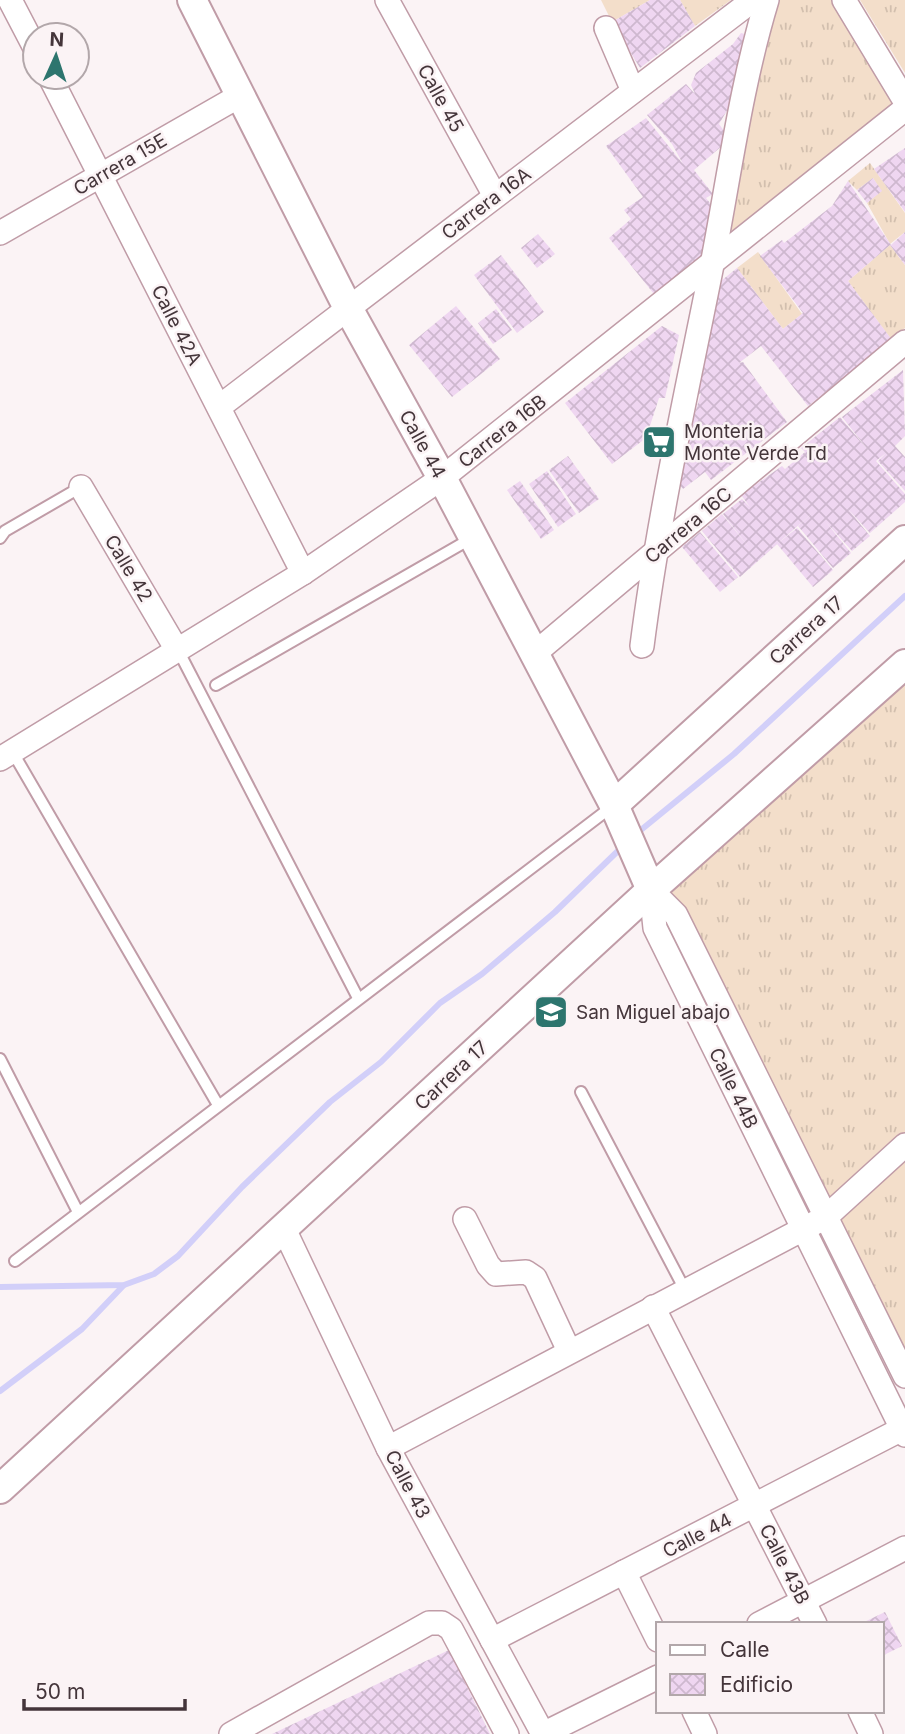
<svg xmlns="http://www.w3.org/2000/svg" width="905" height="1734" font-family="Inter,sans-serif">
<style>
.grass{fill:url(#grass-tufts)}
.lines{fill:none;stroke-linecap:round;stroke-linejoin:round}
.stream{stroke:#d2cff9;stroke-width:6}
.building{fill:url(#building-cross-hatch)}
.service-casing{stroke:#c09ca7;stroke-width:14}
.minor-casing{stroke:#c09ca7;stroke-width:26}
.tertiary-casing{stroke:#c09ca7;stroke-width:32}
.service{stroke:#fff;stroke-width:10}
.minor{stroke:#fff;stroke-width:23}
.tertiary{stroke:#fff;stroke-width:28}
.labels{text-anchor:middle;stroke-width:5;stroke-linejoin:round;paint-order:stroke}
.street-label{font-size:19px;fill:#44353a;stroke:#fbf3f5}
.poi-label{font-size:19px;fill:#44353a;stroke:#fbf3f5;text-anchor:start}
</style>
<defs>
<pattern id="grass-tufts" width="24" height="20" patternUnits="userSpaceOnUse" patternTransform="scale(1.75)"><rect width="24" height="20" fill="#f3deca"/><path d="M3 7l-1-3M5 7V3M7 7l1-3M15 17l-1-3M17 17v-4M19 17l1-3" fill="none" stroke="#d2bfae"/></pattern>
<pattern id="building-cross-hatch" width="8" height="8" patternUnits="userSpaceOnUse" patternTransform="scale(1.75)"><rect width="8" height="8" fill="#efd6f1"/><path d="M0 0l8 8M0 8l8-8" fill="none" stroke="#ceb8cf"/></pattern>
</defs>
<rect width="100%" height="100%" fill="#fbf3f5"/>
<g class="grass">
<path d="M 601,0 L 650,0 L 612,22 Z"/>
<path d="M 680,0 L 731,0 L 695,26 Z"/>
<path d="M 780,0 L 834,0 L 898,109 L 729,246 L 726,225 L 762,47 Z"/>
<path d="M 860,0 L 905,0 L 905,73 Z"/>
<path d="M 870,163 L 905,213 L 905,232 L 890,244 L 867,203 L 881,191 L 873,178 L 857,190 L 848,181 Z"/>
<path d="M 890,245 L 905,265 L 905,328 L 891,339 L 848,281 Z"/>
<path d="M 758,252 L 802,314 L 783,329 L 737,268 Z"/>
<path d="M 905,675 L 905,1384 L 651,890 Z"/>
</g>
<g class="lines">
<g class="stream">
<path d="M 636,834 L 734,754 L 905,596"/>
<path d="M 0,1287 L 124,1285 L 154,1274 L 178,1256 L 242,1187 L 330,1102 L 381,1062 L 440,1003 L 482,974 L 555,912 L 623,846"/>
<path d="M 0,1391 L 82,1329 L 123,1286"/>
</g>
</g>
<g class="building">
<path d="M 650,0 L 680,0 L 695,26 L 640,68 L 612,22 Z"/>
<path d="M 741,33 L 752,36 L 732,102 L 719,124 L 730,139 L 694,170 L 713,194 L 706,198 L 717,212 L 698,268 L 658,299 L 609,238 L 631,219 L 624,210 L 643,197 L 606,146 L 646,118 L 683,164 L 672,144 L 647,115 L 686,84 L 695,94 L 691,85 L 696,73 L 733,44 Z"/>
<path d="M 905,148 L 905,212 L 874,169 Z"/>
<path d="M 873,178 L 882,191 L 867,203 L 857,190 Z"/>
<path d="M 848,181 L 891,245 L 905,232 L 905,265 L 890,245 L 848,281 L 892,340 L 808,406 L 761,346 L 739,363 L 743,362 L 787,422 L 711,480 L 705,472 L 683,489 L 675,480 L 701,393 L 687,404 L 716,285 L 737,268 L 783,329 L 803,313 L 760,256 L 782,240 L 784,243 L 832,206 Z"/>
<path d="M 538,234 L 555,254 L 537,268 L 521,248 Z"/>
<path d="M 501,255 L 544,312 L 517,333 L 474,275 Z"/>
<path d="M 456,306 L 500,359 L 452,397 L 409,345 Z"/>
<path d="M 496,309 L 512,330 L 493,344 L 478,323 Z"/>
<path d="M 662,326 L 679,335 L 665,398 L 659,398 L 646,438 L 612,464 L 565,403 Z"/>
<path d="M 903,370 L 905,436 L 895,446 L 905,457 L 905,491 L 878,461 L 886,453 L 876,461 L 905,494 L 905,502 L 870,533 L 847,508 L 870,536 L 852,551 L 826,522 L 851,553 L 833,568 L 798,526 L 818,508 L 740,577 L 702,531 L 722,514 L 751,550 L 723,514 L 742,499 L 750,507 L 741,495 L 782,466 L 785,469 L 805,452 L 801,448 L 840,417 L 869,451 L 842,417 Z"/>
<path d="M 568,456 L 599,499 L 579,513 L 549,470 Z"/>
<path d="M 547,471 L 576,514 L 558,527 L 529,484 Z"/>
<path d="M 520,481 L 554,530 L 541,539 L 507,490 Z"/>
<path d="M 797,528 L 833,570 L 813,587 L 777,544 Z"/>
<path d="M 700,532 L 738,577 L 720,592 L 682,547 Z"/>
<path d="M 885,1612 L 902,1646 L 882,1656 L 882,1624 L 860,1624 Z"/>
<path d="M 449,1650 L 490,1734 L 272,1734 Z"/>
</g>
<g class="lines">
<g class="service-casing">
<g id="service">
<path d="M 0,538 L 5,531 L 81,487"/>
<path d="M 178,650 L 358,998"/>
<path d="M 216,685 L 472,538"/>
<path d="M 12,751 L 218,1105"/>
<path d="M 0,1059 L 78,1212"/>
<path d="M 581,1092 L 685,1290"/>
<path d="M 15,1261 L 614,805"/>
</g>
</g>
<g class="minor-casing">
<g id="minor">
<path d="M 10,0 L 35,48"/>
<path d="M 387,0 L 495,196"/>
<path d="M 844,0 L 905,101"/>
<path d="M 606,28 L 633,91"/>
<path d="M 50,77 L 303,573"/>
<path d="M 0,233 L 241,95"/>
<path d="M 219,407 L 753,0"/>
<path d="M 81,487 L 177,650"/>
<path d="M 642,646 C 658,520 686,395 711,270 C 729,179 740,89 767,0"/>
<path d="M 534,654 L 905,342"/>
<path d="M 0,759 L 303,573 L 442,478 L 905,109"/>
<path d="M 651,890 L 655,928 L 905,1435"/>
<path d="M 651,890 L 676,915 L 905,1376"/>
<path d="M 465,1219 L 488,1265 L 496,1274 L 526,1272 L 535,1278 L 569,1351"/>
<path d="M 284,1229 L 388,1448 L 543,1734"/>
<path d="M 653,1307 L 815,1624"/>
<path d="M 388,1448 L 826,1217 L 905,1145"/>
<path d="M 624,1572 L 658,1640"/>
<path d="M 759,1624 L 905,1548"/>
<path d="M 492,1640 L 902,1429"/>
<path d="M 694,1711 L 705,1734"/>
<path d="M 860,1711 L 871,1734"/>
<path d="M 231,1734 L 429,1623 L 442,1623 L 451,1629 L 507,1734"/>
<path d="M 543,1734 L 658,1677"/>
</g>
</g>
<g class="tertiary-casing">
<g id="tertiary">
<path d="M 192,0 L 348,308 L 442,478 L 614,805 L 651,890"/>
<path d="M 614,805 L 905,540"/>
<path d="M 0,1489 L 651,890 L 905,664"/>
</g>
</g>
<use href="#service" class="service"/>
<use href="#minor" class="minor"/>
<use href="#tertiary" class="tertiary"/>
</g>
<defs>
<g id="supermarket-square" transform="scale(1.75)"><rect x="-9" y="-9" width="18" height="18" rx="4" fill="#2d756e" stroke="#fbf3f5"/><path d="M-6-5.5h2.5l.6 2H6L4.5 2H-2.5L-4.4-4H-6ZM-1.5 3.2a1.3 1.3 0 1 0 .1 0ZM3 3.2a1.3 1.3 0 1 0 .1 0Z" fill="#fff"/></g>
<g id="school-square" transform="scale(1.75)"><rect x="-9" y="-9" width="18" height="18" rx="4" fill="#2d756e" stroke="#fbf3f5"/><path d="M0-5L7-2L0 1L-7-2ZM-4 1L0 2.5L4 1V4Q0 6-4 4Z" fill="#fff"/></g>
</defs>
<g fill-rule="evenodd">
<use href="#supermarket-square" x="659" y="442"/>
<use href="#school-square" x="551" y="1012"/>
</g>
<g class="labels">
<g class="street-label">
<text transform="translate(441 98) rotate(61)" y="7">Calle 45</text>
<text transform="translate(120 164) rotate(-30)" y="7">Carrera 15E</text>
<text transform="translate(486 203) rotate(-37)" y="7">Carrera 16A</text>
<text transform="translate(177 325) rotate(63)" y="7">Calle 42A</text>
<text transform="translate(502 431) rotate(-38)" y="7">Carrera 16B</text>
<text transform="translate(423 444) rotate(61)" y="7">Calle 44</text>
<text transform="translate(688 525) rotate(-40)" y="7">Carrera 16C</text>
<text transform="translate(129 568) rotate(59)" y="7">Calle 42</text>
<text transform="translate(806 630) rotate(-42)" y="7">Carrera 17</text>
<text transform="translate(451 1075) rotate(-43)" y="7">Carrera 17</text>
<text transform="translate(734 1088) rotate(64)" y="7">Calle 44B</text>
<text transform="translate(408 1484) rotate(62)" y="7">Calle 43</text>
<text transform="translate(697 1535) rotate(-27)" y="7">Calle 44</text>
<text transform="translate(785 1564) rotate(63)" y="7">Calle 43B</text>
</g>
<g class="poi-label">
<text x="684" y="438">Monteria<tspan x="684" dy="22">Monte Verde Td</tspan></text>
<text x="576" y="1019">San Miguel abajo</text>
</g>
</g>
<rect x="656" y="1622" width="228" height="91" fill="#fbf3f5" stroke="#b2a7aa" stroke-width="2"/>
<rect x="670" y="1645" width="35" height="10" fill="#ffffff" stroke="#b2a7aa" stroke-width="2"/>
<text x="720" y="1657" font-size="21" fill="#44353a">Calle</text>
<rect x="670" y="1674" width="35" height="21" fill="url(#building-cross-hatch)" stroke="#b2a7aa" stroke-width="2"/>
<text x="720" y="1692" font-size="21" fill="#44353a">Edificio</text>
<g transform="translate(56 56) rotate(3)"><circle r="33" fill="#fbf3f5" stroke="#b2a7aa" stroke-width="2"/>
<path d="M0-5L12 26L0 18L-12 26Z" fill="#2d756e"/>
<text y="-10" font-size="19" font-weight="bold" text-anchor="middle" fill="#44353a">N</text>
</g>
<path d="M24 1699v10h161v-10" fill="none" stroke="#44353a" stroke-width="3.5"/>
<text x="35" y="1699" font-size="21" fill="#44353a" stroke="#fbf3f5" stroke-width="5" paint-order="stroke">50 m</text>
</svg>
